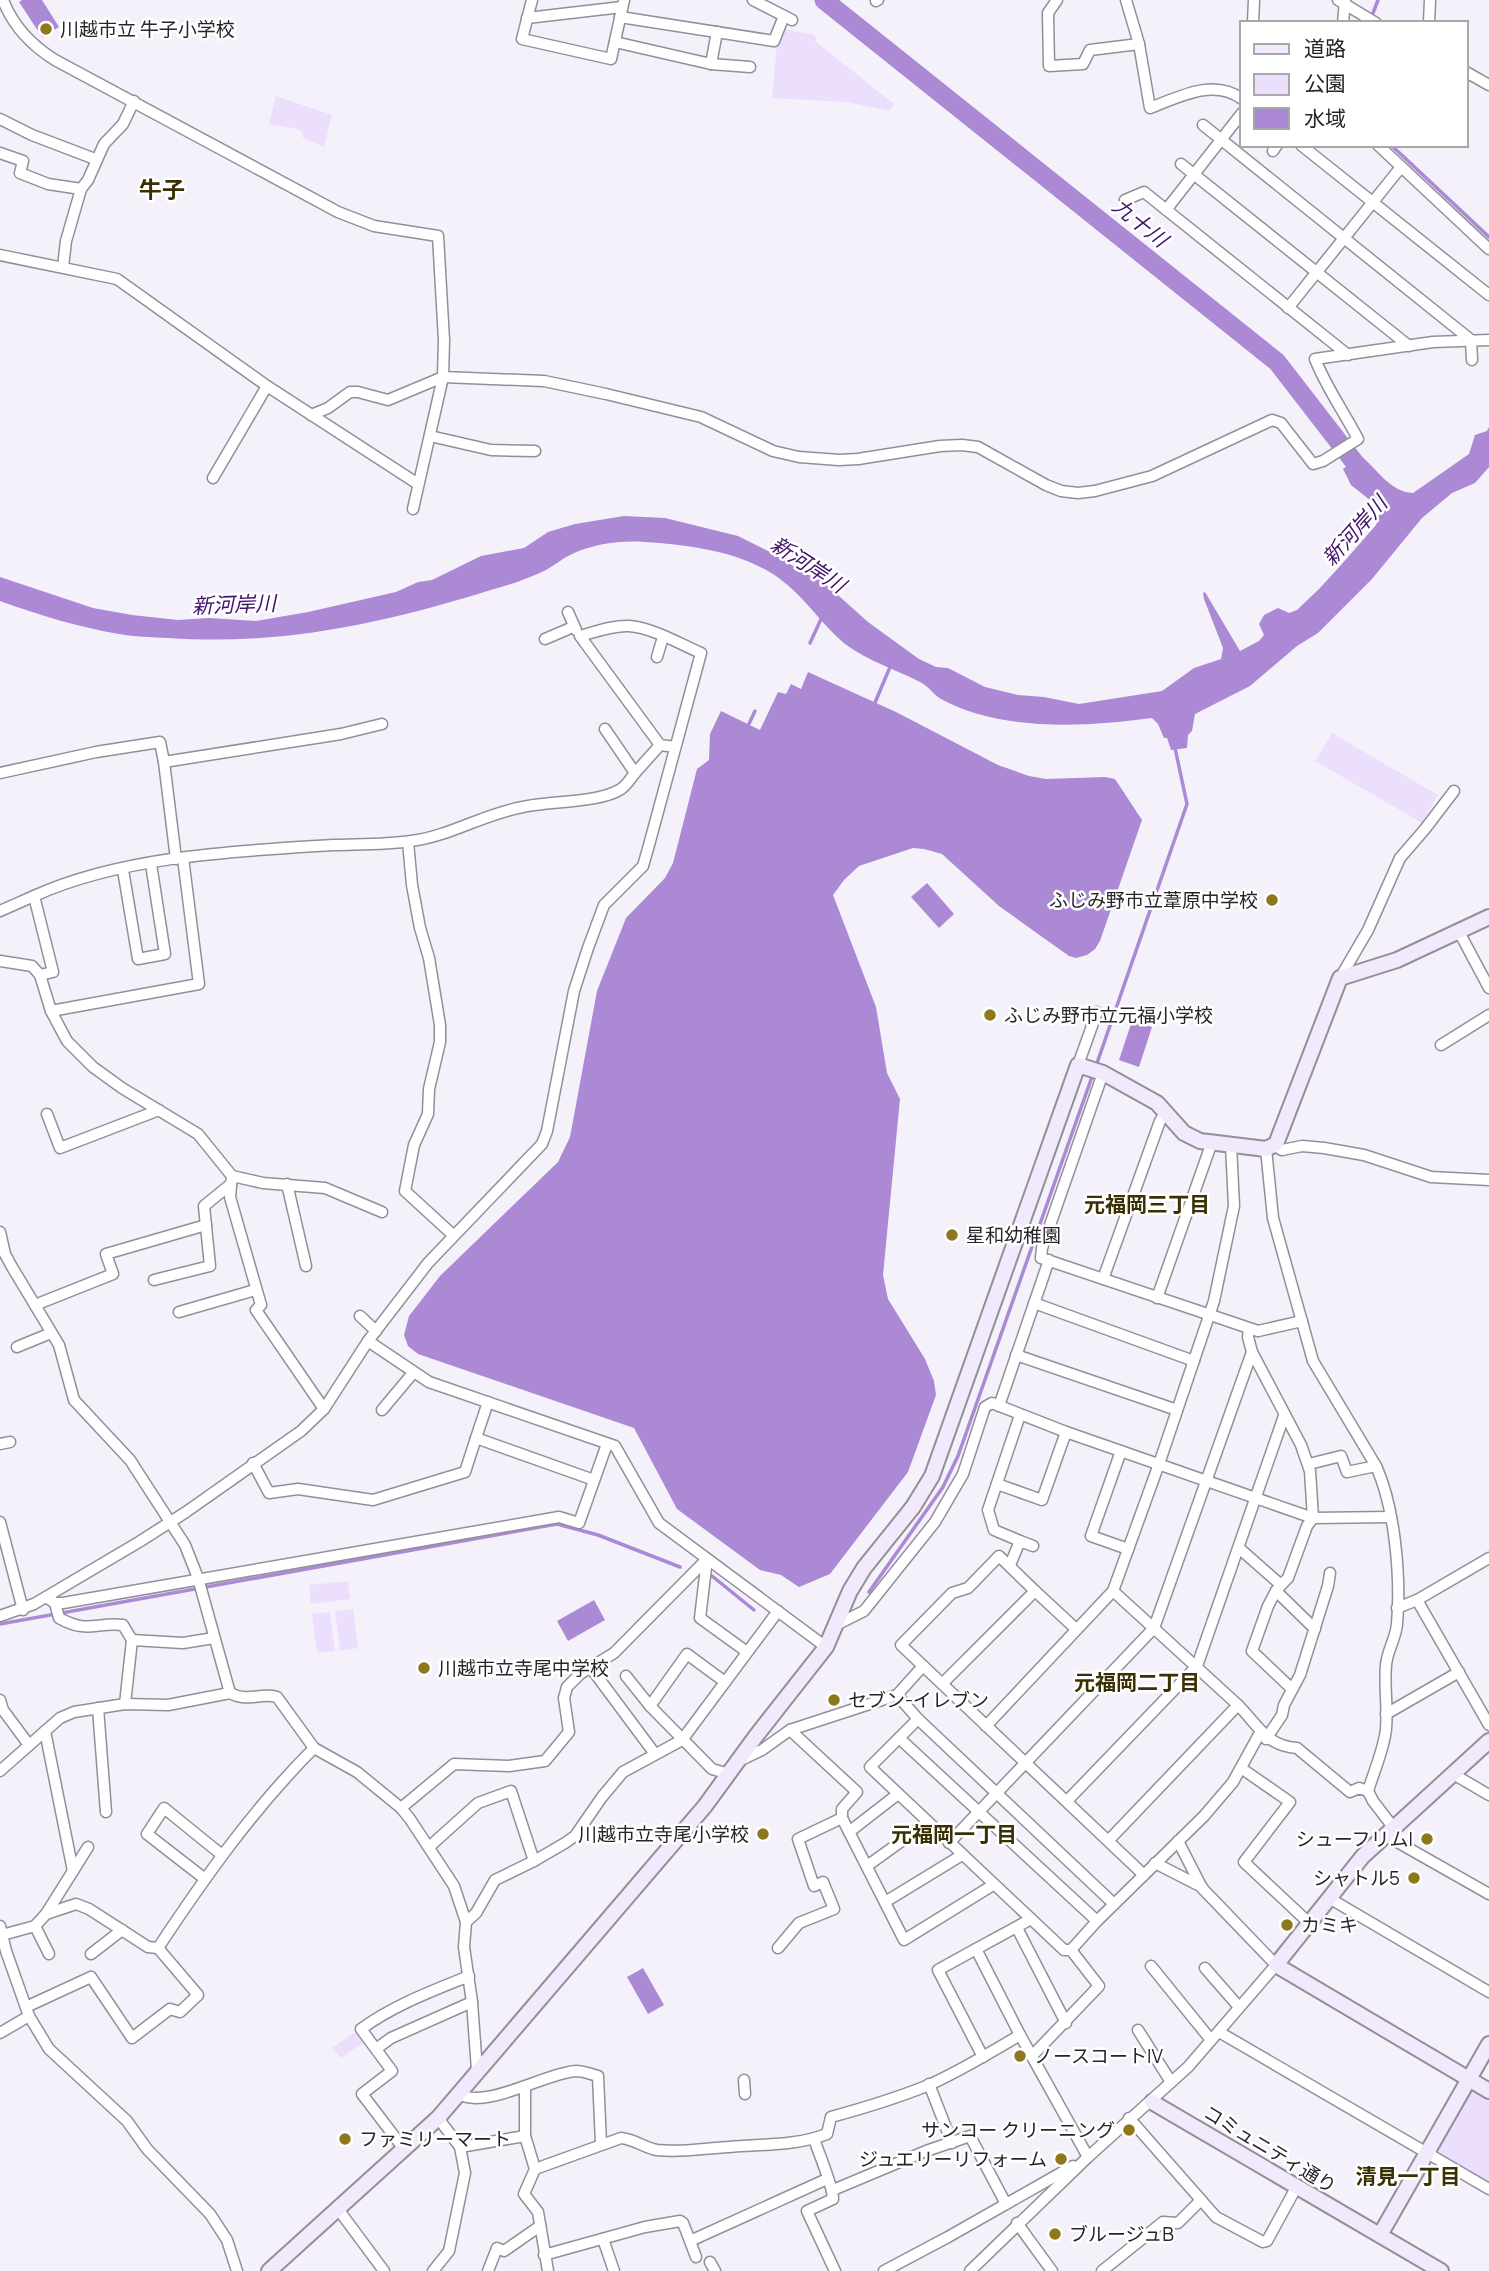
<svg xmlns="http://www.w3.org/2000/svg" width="1489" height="2271" font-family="Manrope,'Noto Sans JP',sans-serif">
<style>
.green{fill:#ecdffe}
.water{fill:#ab89d4}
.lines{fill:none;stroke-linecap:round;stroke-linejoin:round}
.stream{stroke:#ab89d4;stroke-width:3.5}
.river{stroke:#ab89d4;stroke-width:19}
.street-casing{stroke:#928f98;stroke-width:13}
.secondary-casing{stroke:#928f98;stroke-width:18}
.street{stroke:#fff;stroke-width:10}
.secondary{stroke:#f2e9fc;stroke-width:14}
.poi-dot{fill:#8e781d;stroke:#fff;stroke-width:2.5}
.labels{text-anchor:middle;stroke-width:5;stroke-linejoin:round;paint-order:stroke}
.poi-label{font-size:19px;fill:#272529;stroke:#fff;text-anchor:start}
.street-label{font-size:19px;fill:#272529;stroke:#fff}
.water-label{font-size:21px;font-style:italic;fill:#44126c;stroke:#fff}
.neighbourhood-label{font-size:21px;font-weight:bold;fill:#3a3004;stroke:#fff}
.quarter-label{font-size:23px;font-weight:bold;fill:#3a3004;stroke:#fff}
</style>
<rect width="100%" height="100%" fill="#f5f1fb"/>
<g class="green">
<path d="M 782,29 L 812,34 L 817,39 L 815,41 L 894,104 L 890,111 L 846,102 L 772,98 L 777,44 Z"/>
<path d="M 276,96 L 332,115 L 324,147 L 303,138 L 302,132 L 297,129 L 269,124 Z"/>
<path d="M 1332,733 L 1438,795 L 1422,823 L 1315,761 Z"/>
<path d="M 348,1581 L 350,1599 L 311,1604 L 309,1585 Z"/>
<path d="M 353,1609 L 358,1648 L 340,1651 L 335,1611 Z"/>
<path d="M 330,1612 L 335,1651 L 317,1653 L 312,1614 Z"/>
<path d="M 357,2031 L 366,2041 L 341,2058 L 332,2048 Z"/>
<path d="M 1471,2089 L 1489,2099 L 1489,2182 L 1435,2152 Z"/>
</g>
<g class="water">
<path d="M 22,0 L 42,0 L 59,27 L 42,37 L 19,2 Z"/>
<path d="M 1489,427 L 1489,467 L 1475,483 L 1452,493 L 1422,518 L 1372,579 L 1318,633 L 1297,646 L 1250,686 L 1195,714 L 1192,731 L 1188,735 L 1187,748 L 1171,750 L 1167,738 L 1164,738 L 1158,724 L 1152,718 C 1085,727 1002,732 941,699 C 934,695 929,687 922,683 C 897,670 868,661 845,644 C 821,624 805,597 780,579 C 742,551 689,545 645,542 C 621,540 593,544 572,554 C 563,558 555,565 546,570 C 530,578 512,584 494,589 C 385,623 283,646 168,638 C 151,637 135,637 119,634 C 78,627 39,615 0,601 L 0,577 L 93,608 L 132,615 L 178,620 L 209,618 L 256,621 L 308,612 L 396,592 L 418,582 L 432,580 L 481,556 L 524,548 L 548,532 L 575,524 L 624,516 L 665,518 L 738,536 L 774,554 L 804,573 L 821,580 L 868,622 L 919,659 L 936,667 L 948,668 L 985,687 L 1018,695 L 1044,697 L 1079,704 L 1162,691 L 1194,668 L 1221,659 L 1223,648 L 1204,599 L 1203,593 L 1205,592 L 1240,651 L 1259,641 L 1264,635 L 1259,624 L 1264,615 L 1278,608 L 1289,613 L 1297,610 L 1319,589 L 1341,565 L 1376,525 L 1381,509 L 1351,485 L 1343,469 L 1361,456 C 1378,470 1390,492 1413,493 L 1469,454 L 1475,435 L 1487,431 Z"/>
<path d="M 808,672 L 896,712 L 998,765 L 1029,776 L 1046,779 L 1105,777 L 1115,779 L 1142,820 L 1100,941 L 1095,949 L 1087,955 L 1076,958 L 1069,956 L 999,906 L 942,854 L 924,849 L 913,848 L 859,866 L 844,880 L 833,895 L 876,1007 L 887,1073 L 900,1099 L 883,1275 L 888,1299 L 925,1359 L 934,1381 L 936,1395 L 908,1472 L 830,1574 L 799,1587 L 781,1575 L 760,1570 L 677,1509 L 634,1428 L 418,1354 L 408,1346 L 404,1335 L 409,1316 L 440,1276 L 558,1162 L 570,1137 L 597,991 L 626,918 L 665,878 L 673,863 L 697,769 L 709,760 L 710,734 L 721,711 L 760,730 L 778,692 L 786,694 L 791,684 L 801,689 Z"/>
<path d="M 927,883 L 954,914 L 939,928 L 911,897 Z"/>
<path d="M 1132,1021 L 1152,1027 L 1139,1067 L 1119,1060 Z"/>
<path d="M 594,1600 L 605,1620 L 568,1641 L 557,1621 Z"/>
<path d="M 643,1968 L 664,2005 L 648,2014 L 627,1977 Z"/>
</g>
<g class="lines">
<g class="stream">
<path d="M 1373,13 L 1378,0"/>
<path d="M 1391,145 L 1489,237"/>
<path d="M 810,643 L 822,617"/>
<path d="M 874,705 L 890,667"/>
<path d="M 748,726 L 755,711"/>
<path d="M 1096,1066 L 1187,804 L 1175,748"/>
<path d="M 712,1576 L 754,1610"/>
<path d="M 869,1592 L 943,1487 L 958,1456 L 1093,1074"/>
<path d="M 0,1624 L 557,1524 L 598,1535 L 680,1567"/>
</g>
<path class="river" d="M 824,0 L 1277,362 L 1369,481"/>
<g class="street-casing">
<g id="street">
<path d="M 3,0 C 13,26 31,45 55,60 L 338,212 L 374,226 L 438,236 L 444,340 L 443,377 L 544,381 L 606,394 L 701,417 L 773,451 L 799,457 L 839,460 L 858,459 L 940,446 L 962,445 L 978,447 L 1046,485 L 1061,491 L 1078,493 L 1095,491 L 1152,476 L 1272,420 L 1281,423 L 1313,464 L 1323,461 L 1358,439 C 1344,412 1326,387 1315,359 L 1433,342 L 1489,340"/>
<path d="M 532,0 L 522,39 L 611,59 L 624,0"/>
<path d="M 753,0 L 792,20"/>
<path d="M 1057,0 L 1048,13 L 1049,66 L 1083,64 L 1090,50 L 1139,44"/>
<path d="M 1126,0 L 1139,44 L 1150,108 C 1179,97 1213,78 1242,99"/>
<path d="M 1338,0 L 1376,23"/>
<path d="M 876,1 L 878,0"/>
<path d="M 620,17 L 774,41 L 784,16"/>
<path d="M 527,18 L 622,7"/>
<path d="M 1253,23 L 1254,0"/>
<path d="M 1343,23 L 1345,1"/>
<path d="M 1429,23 L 1430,0"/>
<path d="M 615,42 L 711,64 L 717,32"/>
<path d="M 711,64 L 750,67"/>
<path d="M 1466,72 L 1489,85"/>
<path d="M 0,119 L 32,135 L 95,159"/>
<path d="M 1203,125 L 1471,340 L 1472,360"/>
<path d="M 1301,145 L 1489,295"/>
<path d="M 1378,145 L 1489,249"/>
<path d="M 1273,151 L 1277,145"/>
<path d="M 0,153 L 23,161 L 20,173 L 48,184 L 81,189"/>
<path d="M 1181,164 L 1409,346"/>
<path d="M 1125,200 L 1144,192 L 1348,355"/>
<path d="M 1166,210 L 1242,113"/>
<path d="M 0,255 L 117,279 L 267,386 L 418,484"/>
<path d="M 63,267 L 66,241 L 81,189 L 88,180 L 104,144 L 123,124 L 134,101"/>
<path d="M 1288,308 L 1401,167"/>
<path d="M 311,415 L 328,408 L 350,392 L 358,392 L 388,400 L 443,377"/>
<path d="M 430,436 L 491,450 L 535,451"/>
<path d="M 213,478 L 267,386"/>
<path d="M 413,509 L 443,377"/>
<path d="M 568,612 L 576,630"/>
<path d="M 545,639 L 573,627"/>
<path d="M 657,657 L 663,637"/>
<path d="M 605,729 L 635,773 L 660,745"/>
<path d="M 164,762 L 341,734 L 382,724"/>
<path d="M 0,773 L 96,752 L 160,742 L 164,762 L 176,859"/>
<path d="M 408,842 L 412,885 L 420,928 L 429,958 L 440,1025 L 440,1042 L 429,1089 L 428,1114 L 414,1145 L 405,1191 L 453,1235"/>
<path d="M 123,870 L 138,959 L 165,954 L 151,864"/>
<path d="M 0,911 L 34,896"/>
<path d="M 1458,930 L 1489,988"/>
<path d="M 0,961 L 32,966 L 40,975 L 51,1011 L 67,1041 L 93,1067 L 122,1088 L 198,1134 L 232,1176 L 230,1197 L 261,1305 L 256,1310 L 324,1409"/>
<path d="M 40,975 L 53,972 L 34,896 C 122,856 236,851 332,845 C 358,844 385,845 411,841 C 451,836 483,814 523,807 C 549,801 600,803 621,789 C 627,785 631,778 635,773"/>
<path d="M 1340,978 L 1368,930 L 1400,858 L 1425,829 L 1454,791"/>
<path d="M 51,1011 L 199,984 L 183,858"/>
<path d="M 1441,1045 L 1489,1015"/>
<path d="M 1078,1065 L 1097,1012"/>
<path d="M 1103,1073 L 1042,1248 L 1041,1258 L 1258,1331 L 1302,1321"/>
<path d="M 47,1114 L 60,1148 L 159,1110"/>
<path d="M 1273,1145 L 1282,1150 L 1302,1146 L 1324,1148 L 1364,1155 L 1431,1177 L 1489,1180"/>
<path d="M 1266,1149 L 1273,1218 L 1313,1361 L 1376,1466 C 1395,1508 1401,1577 1397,1624 C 1396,1638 1387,1651 1386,1665 C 1384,1686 1388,1708 1386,1729 C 1384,1749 1374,1771 1368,1791 L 1373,1801 L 1393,1827"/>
<path d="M 232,1176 L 263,1183 L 325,1188 L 382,1212"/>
<path d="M 287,1184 L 306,1266"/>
<path d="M 0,1232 L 5,1254 L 12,1267 L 59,1345 L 74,1400 L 130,1460 L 185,1545 L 198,1578 L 230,1693 C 249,1703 260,1692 277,1697 L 314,1748 L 357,1772 L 401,1808 L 410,1819 L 454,1886 L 466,1922 L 464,1947 L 472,2002 L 477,2070"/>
<path d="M 1103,1279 L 1160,1121 L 1166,1111"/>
<path d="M 154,1280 L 210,1266 L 204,1206 L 231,1184"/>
<path d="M 1157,1298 L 1212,1142"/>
<path d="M 1034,1303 L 1194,1361"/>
<path d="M 35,1305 L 113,1274 L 106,1254 L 206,1225"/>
<path d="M 179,1312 L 255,1290"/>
<path d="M 360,1316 L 376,1331"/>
<path d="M 1249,1329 L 1248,1337 L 1252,1352 L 1301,1445 L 1310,1471 L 1313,1518 L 1307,1526 L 1288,1578 L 1281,1585"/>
<path d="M 368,1341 L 429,1382 L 615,1446 L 659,1523 L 826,1647"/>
<path d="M 17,1347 L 51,1333"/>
<path d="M 1016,1355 L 1177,1410"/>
<path d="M 488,1402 L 476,1438 L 594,1480"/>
<path d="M 999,1406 L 1049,1260"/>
<path d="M 382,1410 L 413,1373"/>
<path d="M 0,1444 L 10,1442"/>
<path d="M 1121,1451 L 1091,1536 L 1128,1549"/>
<path d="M 253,1463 L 269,1493 L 298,1489 L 373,1500 L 465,1472 L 476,1438"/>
<path d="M 1309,1464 L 1341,1456 L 1347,1472 L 1376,1466"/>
<path d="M 997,1484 L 1042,1500 L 1066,1432"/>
<path d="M 0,1522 L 23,1610"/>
<path d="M 1020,1541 L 1033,1546"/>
<path d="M 1239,1548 L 1281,1585 L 1276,1591 L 1315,1629"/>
<path d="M 707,1559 L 700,1618 L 747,1652"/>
<path d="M 1010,1565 L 1020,1541 L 994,1530 L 988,1510 L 1020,1415"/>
<path d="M 1035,1591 L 1076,1629"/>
<path d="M 1113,1591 L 1238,1705 C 1258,1725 1266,1746 1297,1748 L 1350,1792 L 1359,1788 L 1368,1791"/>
<path d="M 1276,1591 L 1268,1606 L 1252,1651 L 1292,1689"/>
<path d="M 46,1597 L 55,1603 L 63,1603 L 559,1517 L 579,1523 L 607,1444"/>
<path d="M 1417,1600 L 1489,1725"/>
<path d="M 55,1603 L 59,1618 C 88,1634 95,1622 123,1625 L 132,1640 L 125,1704"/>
<path d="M 1397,1608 L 1417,1600 L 1489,1558"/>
<path d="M 0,1616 L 34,1604 L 139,1542 L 186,1512 L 301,1431 L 324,1409 L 368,1341 L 428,1263 L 542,1144 L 547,1131 L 574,991 L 588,948 L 604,905 L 643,866 L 649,845 L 701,653 C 678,643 653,628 629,626 C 613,625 595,632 580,636 L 660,745 L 675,747"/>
<path d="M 836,1625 L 864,1611 L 935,1522 L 963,1474 L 985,1407 L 992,1403 L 1066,1432 L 1313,1518 L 1391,1517"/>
<path d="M 132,1640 L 183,1643 L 214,1638"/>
<path d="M 591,1668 L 655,1754"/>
<path d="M 626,1676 L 650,1706"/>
<path d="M 725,1682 L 687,1654 L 650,1706 L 712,1769 L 729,1774"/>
<path d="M 942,1684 L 1035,1591 L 999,1556 L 968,1588 L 952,1593 L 901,1645 L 1144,1875"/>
<path d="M 897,1695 L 918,1719 L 1114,1904"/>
<path d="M 0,1700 L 3,1710 L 29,1745"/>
<path d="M 98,1708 L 106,1812"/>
<path d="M 1386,1714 L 1459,1672"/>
<path d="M 918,1719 L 870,1767 L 1064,1950 L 1071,1950 L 1099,1986 L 1032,2056"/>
<path d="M 986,1726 L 1113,1591 L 1159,1464 L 1214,1301 L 1234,1206 L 1231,1145"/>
<path d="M 790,1730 L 897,1695 L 923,1666"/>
<path d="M 45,1731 L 73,1871"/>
<path d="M 899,1738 L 1097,1921"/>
<path d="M 1266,1739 L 1282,1715 L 1284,1705 L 1300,1675 L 1328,1586 L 1330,1573"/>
<path d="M 741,1760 L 762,1750 L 790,1730 L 857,1792 L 842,1809 L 842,1818 L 798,1839 L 814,1886 L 823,1882 L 834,1909 L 799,1923 L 778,1948"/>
<path d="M 1241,1768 L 1290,1802 L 1244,1862 L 1309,1923"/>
<path d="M 0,1771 L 60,1718 L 74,1712 L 125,1704 L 168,1705 L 230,1693"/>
<path d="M 1453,1774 L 1489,1795"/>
<path d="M 1067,1801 L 1197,1666 L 1284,1416"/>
<path d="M 401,1808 L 454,1764 L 509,1766 L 545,1761 L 569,1732 L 564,1698 L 567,1687 L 580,1674 L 614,1653 L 707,1559"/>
<path d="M 842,1818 L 904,1940 L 993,1885"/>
<path d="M 849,1832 L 898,1794"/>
<path d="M 1385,1835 L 1489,1894"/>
<path d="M 1109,1840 L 1238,1705"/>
<path d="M 949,1843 L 1154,1628 L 1252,1352"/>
<path d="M 429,1847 L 478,1803 L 511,1791 L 534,1861"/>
<path d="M 1155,1863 L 1202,1887"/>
<path d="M 867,1866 L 928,1822"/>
<path d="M 205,1879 L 147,1834 L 164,1808 L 222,1855"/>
<path d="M 1329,1898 L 1489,1992"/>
<path d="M 885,1902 L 962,1855"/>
<path d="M 46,1914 L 76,1904 L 89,1909 L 148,1947 L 158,1948 C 205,1877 254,1808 314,1748"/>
<path d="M 1031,1919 L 976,1949 L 1020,2035 L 1088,2157"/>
<path d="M 466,1922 L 476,1913 L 495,1880 L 534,1861 L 565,1843 L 575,1836 L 602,1797 L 623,1772 L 682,1740 L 778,1611"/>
<path d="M 0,1926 L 6,1951 L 29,2016 L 49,2049 L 127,2121 L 147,2149 L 210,2214 L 227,2240 L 237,2271"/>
<path d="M 35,1926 L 49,1954"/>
<path d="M 1017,1928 L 1066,2023"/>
<path d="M 2,1935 L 35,1926 L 46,1914 L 88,1847"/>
<path d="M 976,1949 L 938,1970 L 983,2057"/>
<path d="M 1071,1950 L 1097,1921 L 1204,1816 L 1233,1782 L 1261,1731"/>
<path d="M 91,1954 L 122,1930"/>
<path d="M 1151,1966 L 1211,2040"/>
<path d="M 1205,1968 L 1239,2007"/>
<path d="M 26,2007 L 91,1977 L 132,2038 L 170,2009 L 180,2012 L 198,1995 L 158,1948"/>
<path d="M 1138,2030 L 1171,2082"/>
<path d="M 1219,2032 L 1489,2189"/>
<path d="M 0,2033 L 29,2016"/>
<path d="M 376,2049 L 391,2038 L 472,2002"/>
<path d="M 744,2080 L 745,2094"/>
<path d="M 929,2084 L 952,2143"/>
<path d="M 525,2087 L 525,2136 L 535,2169 L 524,2194 L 538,2212 L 548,2271"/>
<path d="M 459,2094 C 486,2110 545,2073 576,2071 C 583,2071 591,2074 598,2076 L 601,2144"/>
<path d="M 1129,2118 L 1216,2217 L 1263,2242 L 1267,2241 L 1297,2186"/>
<path d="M 814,2139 C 819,2154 833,2186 833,2199 L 807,2211 L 835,2271"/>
<path d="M 460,2147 L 525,2136"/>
<path d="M 404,2149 L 362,2094 L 392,2071 L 361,2029 C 394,2005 432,1991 469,1976"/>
<path d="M 535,2169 L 621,2138 C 634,2139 645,2148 657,2150 C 681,2153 705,2148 729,2147 C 761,2144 796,2146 827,2134 L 831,2117 C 864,2108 897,2098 929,2085 C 960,2071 990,2053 1020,2035"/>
<path d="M 833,2190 L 926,2151 L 970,2136 L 1006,2204"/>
<path d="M 338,2209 L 384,2271"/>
<path d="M 1017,2223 L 1052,2271"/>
<path d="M 603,2239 L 614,2271"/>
<path d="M 690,2241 L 696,2257"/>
<path d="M 544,2255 L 645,2227 L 680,2221 L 683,2223 L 690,2241 L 827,2179"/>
<path d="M 710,2262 L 715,2271"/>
<path d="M 433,2271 L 449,2251 L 465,2173 L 460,2147 L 438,2118"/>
<path d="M 488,2271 L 497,2248 L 504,2251 L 540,2226"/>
<path d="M 884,2271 L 948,2237 L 1073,2166"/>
<path d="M 970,2271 L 1088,2157 L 1188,2067 L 1276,1965 L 1202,1888 L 1178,1841"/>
<path d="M 1102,2271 L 1163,2222 L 1178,2223 L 1201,2200"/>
</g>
</g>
<g class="secondary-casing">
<g id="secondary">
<path d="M 1489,1741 L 1363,1856 L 1276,1965 L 1489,2091"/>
<path d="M 1152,2102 L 1441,2271"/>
<path d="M 1380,2235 L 1489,2044"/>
<path d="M 269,2271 L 438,2118 L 705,1806 L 756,1736 L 826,1647 L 850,1591 L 864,1568 L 913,1507 L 932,1476 L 1078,1065 L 1103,1073 L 1157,1103 L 1184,1133 L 1200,1141 L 1266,1149 L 1276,1144 L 1340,978 L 1397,960 L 1489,917"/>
</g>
</g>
<use href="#street" class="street"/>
<use href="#secondary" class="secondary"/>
</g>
<g class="poi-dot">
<circle cx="46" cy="29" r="7"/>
<circle cx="1272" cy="900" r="7"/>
<circle cx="990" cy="1015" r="7"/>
<circle cx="952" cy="1235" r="7"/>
<circle cx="424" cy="1668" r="7"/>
<circle cx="834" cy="1700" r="7"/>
<circle cx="763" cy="1834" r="7"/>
<circle cx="1427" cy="1839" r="7"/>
<circle cx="1414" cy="1878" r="7"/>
<circle cx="1287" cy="1925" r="7"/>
<circle cx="1020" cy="2056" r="7"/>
<circle cx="1129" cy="2130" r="7"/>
<circle cx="345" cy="2139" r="7"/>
<circle cx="1061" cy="2159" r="7"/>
<circle cx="1055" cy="2234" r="7"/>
</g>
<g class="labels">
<g class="poi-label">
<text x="60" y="36">川越市立 牛子小学校</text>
<text x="1258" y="907" text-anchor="end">ふじみ野市立葦原中学校</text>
<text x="1004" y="1022">ふじみ野市立元福小学校</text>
<text x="966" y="1242">星和幼稚園</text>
<text x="438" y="1675">川越市立寺尾中学校</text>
<text x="848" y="1707">セブン-イレブン</text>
<text x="749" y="1841" text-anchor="end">川越市立寺尾小学校</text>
<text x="1413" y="1846" text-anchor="end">シューフリムI</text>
<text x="1400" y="1885" text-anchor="end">シャトル5</text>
<text x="1301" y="1932">カミキ</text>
<text x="1034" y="2063">ノースコートIV</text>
<text x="1115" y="2137" text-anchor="end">サンコー クリーニング</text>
<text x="359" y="2146">ファミリーマート</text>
<text x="1047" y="2166" text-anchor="end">ジュエリーリフォーム</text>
<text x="1069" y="2241">ブルージュB</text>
</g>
<g class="street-label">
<text transform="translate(1270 2149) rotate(31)" y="7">コミュニティ通り</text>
</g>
<g class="water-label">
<text transform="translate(1140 223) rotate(39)" y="7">九十川</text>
<text transform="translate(1355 531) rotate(-48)" y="7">新河岸川</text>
<text transform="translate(808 565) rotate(33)" y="7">新河岸川</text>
<text transform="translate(234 605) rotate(-2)" y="7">新河岸川</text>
</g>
<g class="neighbourhood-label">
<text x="1147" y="1212">元福岡三丁目</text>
<text x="1137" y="1690">元福岡二丁目</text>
<text x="954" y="1842">元福岡一丁目</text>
<text x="1408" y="2184">清見一丁目</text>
</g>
<g class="quarter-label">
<text x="162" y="198">牛子</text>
</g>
</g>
<rect x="1240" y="21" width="228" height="126" fill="#ffffff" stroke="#a9a8a9" stroke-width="2"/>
<rect x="1254" y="44" width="35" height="10" fill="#f2e9fc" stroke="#a9a8a9" stroke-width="2"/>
<text x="1304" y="56" font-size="21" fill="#272529">道路</text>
<rect x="1254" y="74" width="35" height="21" fill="#ecdffe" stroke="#a9a8a9" stroke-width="2"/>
<text x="1304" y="91" font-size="21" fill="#272529">公園</text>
<rect x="1254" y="108" width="35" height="21" fill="#ab89d4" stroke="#a9a8a9" stroke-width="2"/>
<text x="1304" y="126" font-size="21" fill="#272529">水域</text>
</svg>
